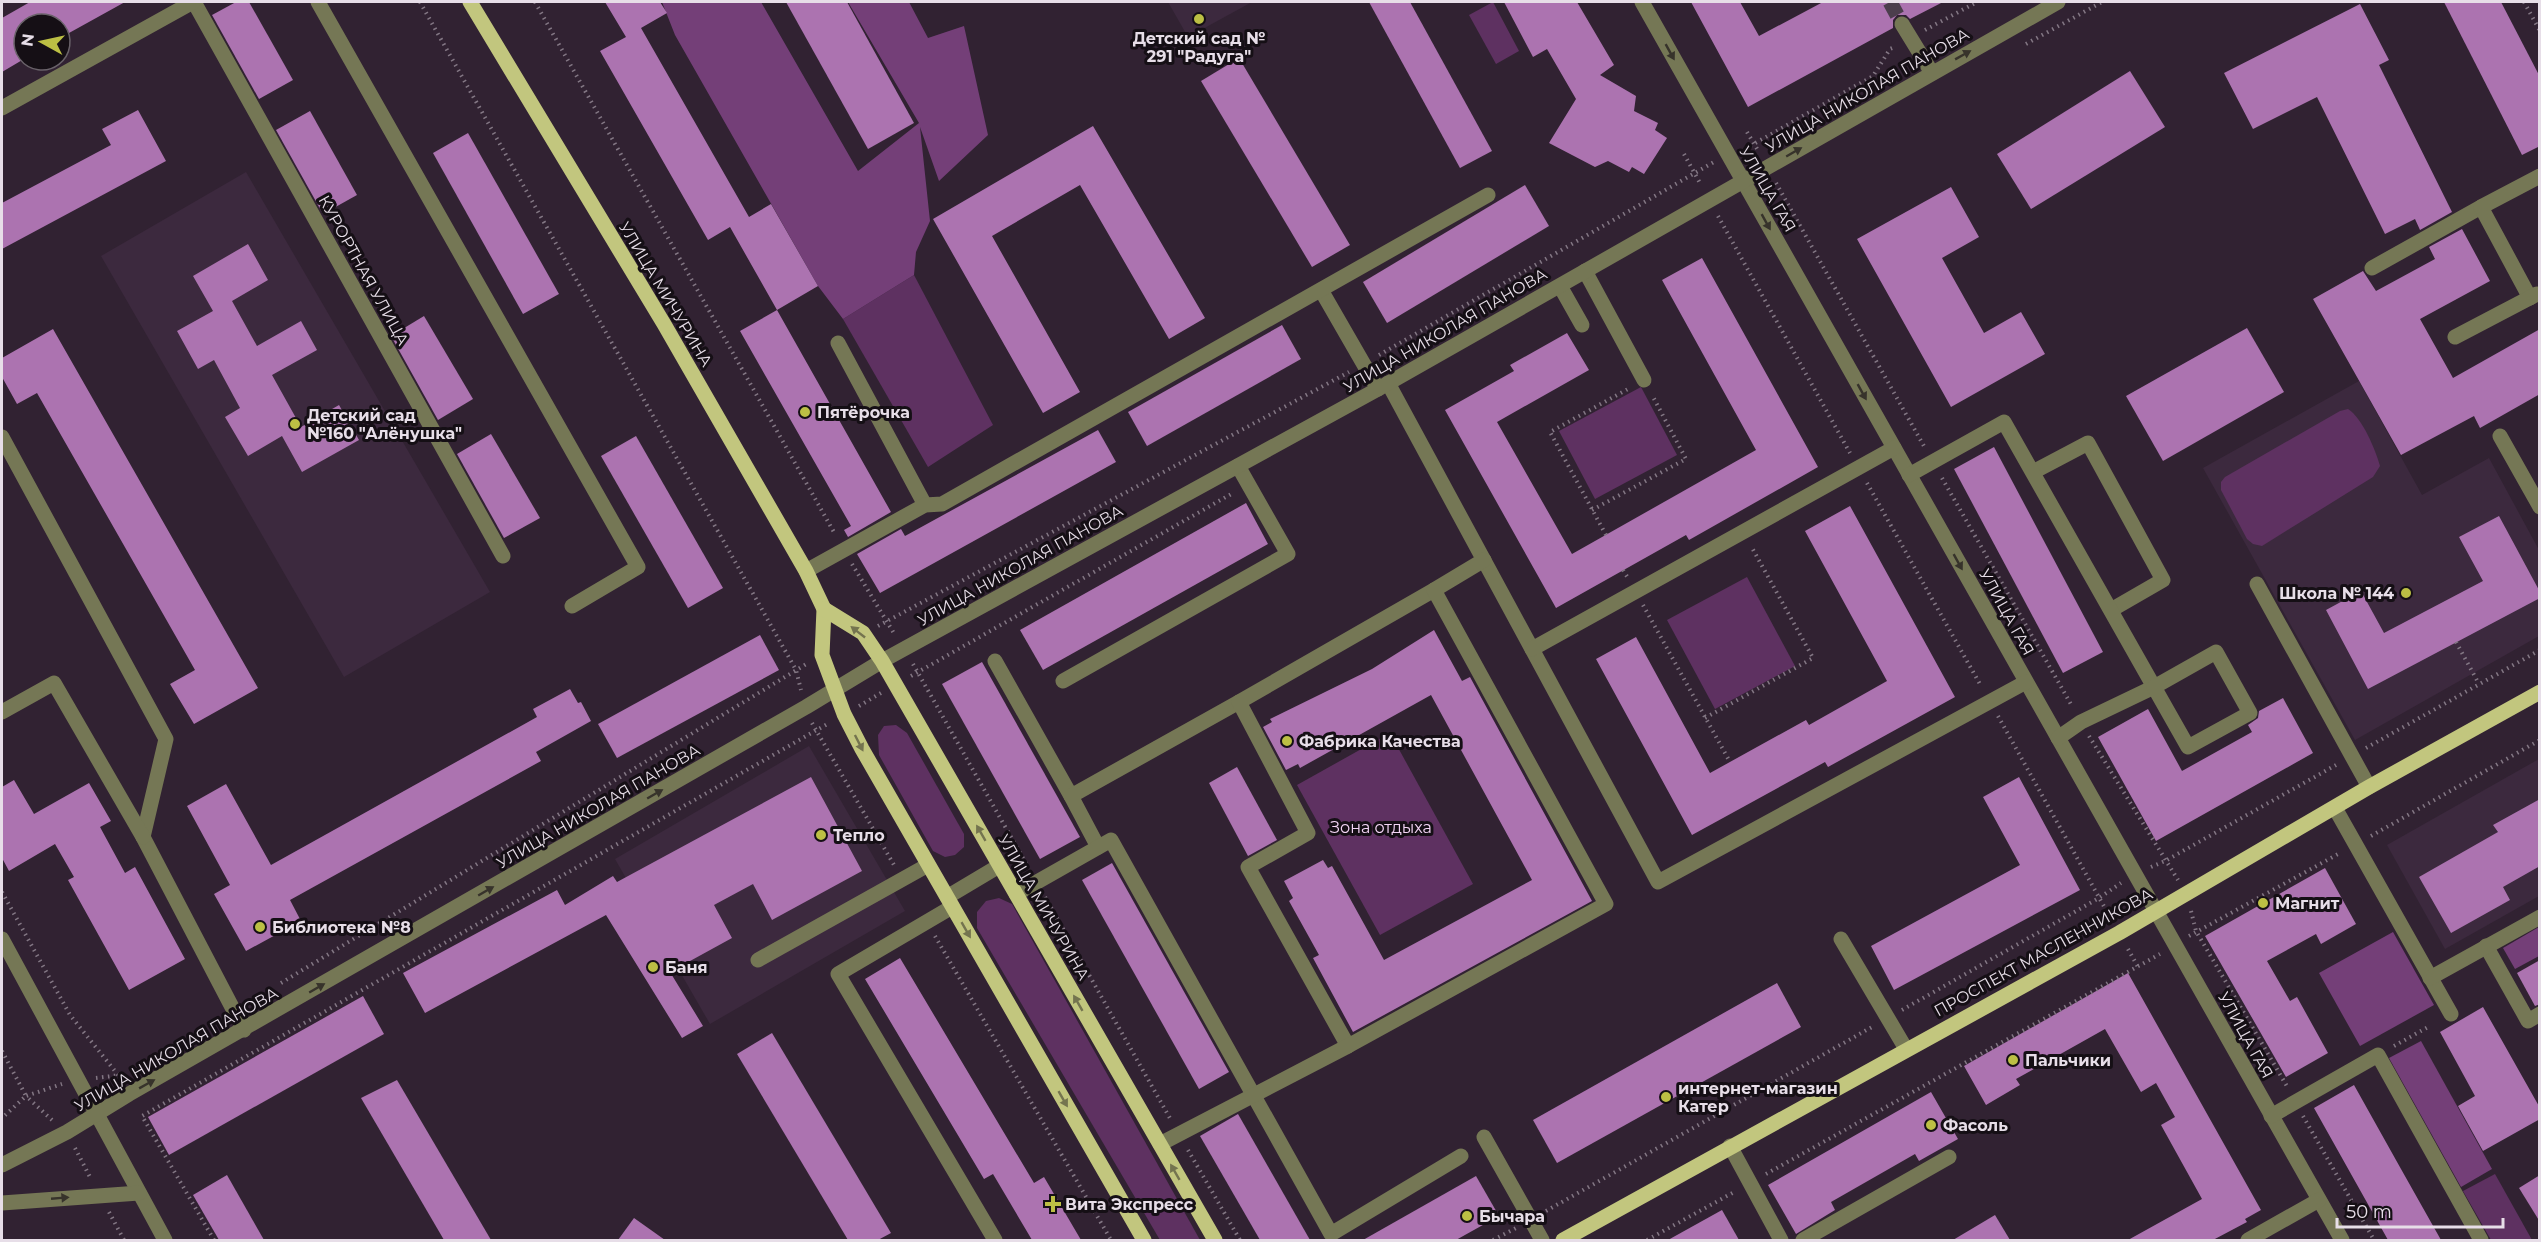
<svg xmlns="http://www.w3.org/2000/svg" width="2541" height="1242" font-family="Montserrat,sans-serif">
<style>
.built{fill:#3c293e}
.green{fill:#5e3161}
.forest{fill:#743f78}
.building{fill:#ac73b0}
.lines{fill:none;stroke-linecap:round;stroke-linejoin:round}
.minor-tunnel{stroke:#4c3e4d;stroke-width:15;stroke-dasharray:15 8;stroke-linecap:butt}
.path{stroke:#837784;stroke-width:4;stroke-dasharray:1.5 4.5;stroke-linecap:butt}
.minor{stroke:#757755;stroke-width:15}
.major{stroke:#c2c67e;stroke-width:15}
.oneway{fill:#37332b}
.oneway2{fill:#74744f}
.poi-dot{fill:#bcbf44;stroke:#150f15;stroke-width:2}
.labels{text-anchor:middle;stroke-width:6;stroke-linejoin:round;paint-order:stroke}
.poi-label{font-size:16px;font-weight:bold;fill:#e7dee8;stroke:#150f15;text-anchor:start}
.street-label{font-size:16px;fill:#e7dee8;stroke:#150f15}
.park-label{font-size:16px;fill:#f4d5f6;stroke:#150f15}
</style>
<rect width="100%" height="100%" fill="#312232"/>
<g class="built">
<path d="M 1168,2 L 1252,2 L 1188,37 Z"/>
<path d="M 246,172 L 490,592 L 344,677 L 101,256 Z"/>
<path d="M 2359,381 L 2422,495 L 2489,458 L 2539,550 L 2539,636 L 2355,740 L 2203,468 Z"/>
<path d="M 809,746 L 905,911 L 710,1024 L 615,859 Z"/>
<path d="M 2539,759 L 2539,896 L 2445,949 L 2387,845 Z"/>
</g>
<g class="green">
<path d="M 1493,2 L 1519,51 L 1496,64 L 1469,15 Z"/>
<path d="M 914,275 L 993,425 L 928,467 L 843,319 Z"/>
<path d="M 1641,387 L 1677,455 L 1595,499 L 1559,431 Z"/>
<path d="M 2348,409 C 2363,419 2375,449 2380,466 L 2373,477 L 2262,546 L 2253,544 L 2247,539 L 2221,490 L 2221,482 L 2225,477 L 2340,411 Z"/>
<path d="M 1747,577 L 1795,666 L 1715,709 L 1667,620 Z"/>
<path d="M 896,725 L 907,733 L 964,834 L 964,847 L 955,855 L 945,857 L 933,851 L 879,755 L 878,735 L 884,726 Z"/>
<path d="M 1390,733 L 1473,884 L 1380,935 L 1297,785 Z"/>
<path d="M 999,898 L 1012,904 L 1200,1240 L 1160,1240 L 977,928 L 977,912 L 986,901 Z"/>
<path d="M 2495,1174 L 2532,1240 L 2491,1240 L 2463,1191 Z"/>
</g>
<g class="forest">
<path d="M 662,2 L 761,2 L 858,171 L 919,123 L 848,2 L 909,2 L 928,38 L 964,26 L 988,135 L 939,181 L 920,127 L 930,221 L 916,252 L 914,275 L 843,319 L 818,286 L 675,35 Z"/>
<path d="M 2539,927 L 2539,956 L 2515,969 L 2503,948 Z"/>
<path d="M 2393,932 L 2434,1005 L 2360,1046 L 2319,973 Z"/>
<path d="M 2421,1041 L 2492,1169 L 2461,1187 L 2389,1058 Z"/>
</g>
<g class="building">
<path d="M 30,2 L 125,2 L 60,38 L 60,24 L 24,24 L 24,59 L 2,72 L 2,18 Z"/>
<path d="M 236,2 L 249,2 L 293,80 L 259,99 L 212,15 Z"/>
<path d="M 605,2 L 660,2 L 667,13 L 641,28 L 749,217 L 771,204 L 818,286 L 777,310 L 730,227 L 708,240 L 600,51 L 626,37 Z"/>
<path d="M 786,2 L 847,2 L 914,123 L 868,149 Z"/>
<path d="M 1369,2 L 1410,2 L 1492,151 L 1460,168 Z"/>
<path d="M 1504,2 L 1577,2 L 1614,65 L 1600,75 L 1636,96 L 1634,111 L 1658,123 L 1655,130 L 1667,138 L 1644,174 L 1632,167 L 1629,172 L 1608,161 L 1595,167 L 1549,143 L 1576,99 L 1547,49 L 1533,57 Z"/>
<path d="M 1691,2 L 1740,2 L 1759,36 L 1823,2 L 1943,2 L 1910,19 L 1906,15 L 1897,15 L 1893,20 L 1893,28 L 1748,107 Z"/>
<path d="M 2444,2 L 2501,2 L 2540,77 L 2540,146 L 2522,155 Z"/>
<path d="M 2360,4 L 2389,60 L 2379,65 L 2452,212 L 2420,230 L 2415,219 L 2385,234 L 2317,97 L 2253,129 L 2224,73 Z"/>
<path d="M 1239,58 L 1350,245 L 1312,267 L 1201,81 Z"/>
<path d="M 2130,71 L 2165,127 L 2031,209 L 1997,154 Z"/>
<path d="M 138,110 L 166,161 L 2,249 L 2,203 L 111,145 L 102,129 Z"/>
<path d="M 310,111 L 357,195 L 323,214 L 276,130 Z"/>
<path d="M 1093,126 L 1205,318 L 1169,339 L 1080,185 L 992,236 L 1080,392 L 1043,413 L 933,219 Z"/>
<path d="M 468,133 L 559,294 L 523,314 L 433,153 Z"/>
<path d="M 1525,185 L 1549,226 L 1387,323 L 1363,282 Z"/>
<path d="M 1951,187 L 1979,237 L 1942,258 L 1984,333 L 2021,312 L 2045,354 L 1951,407 L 1857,239 Z"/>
<path d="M 2462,229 L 2490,281 L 2420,319 L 2453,378 L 2540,329 L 2540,394 L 2480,428 L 2474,416 L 2401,455 L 2313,299 L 2363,271 L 2376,291 L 2435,259 L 2429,247 Z"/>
<path d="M 248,244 L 268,280 L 232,301 L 257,346 L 301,321 L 317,350 L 272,375 L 301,427 L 339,405 L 359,440 L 302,472 L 282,436 L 248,456 L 225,417 L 240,408 L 214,360 L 198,369 L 177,331 L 213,311 L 193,276 Z"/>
<path d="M 1702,258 L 1818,467 L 1689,540 L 1686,535 L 1556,608 L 1445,410 L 1514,371 L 1510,365 L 1567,333 L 1589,370 L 1497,422 L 1572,554 L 1756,450 L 1662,280 Z"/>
<path d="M 777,310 L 891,512 L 848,537 L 844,530 L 851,526 L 740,331 Z"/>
<path d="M 424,316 L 473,399 L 438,420 L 391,336 Z"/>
<path d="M 1282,325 L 1301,359 L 1147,446 L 1128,412 Z"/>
<path d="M 2247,328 L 2284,392 L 2163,461 L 2126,396 Z"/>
<path d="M 53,329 L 258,688 L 194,724 L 170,684 L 195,670 L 37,393 L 17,404 L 2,377 L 2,358 Z"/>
<path d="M 1098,430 L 1116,462 L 880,593 L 857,554 L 901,529 L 905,536 Z"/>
<path d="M 491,434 L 540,518 L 504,538 L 457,454 Z"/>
<path d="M 636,436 L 723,588 L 688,608 L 601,456 Z"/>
<path d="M 1994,447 L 2103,652 L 2063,673 L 1954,469 Z"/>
<path d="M 1246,503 L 1268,544 L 1043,670 L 1020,630 Z"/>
<path d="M 1850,506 L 1955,697 L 1828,767 L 1825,762 L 1692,835 L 1596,659 L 1636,637 L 1710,773 L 1806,720 L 1809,725 L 1887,681 L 1805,531 Z"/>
<path d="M 2499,516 L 2540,592 L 2540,598 L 2368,689 L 2326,610 L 2361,591 L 2384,633 L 2483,581 L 2459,537 Z"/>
<path d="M 1434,630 L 1462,681 L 1470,677 L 1592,901 L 1353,1032 L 1313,958 L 1319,955 L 1289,901 L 1293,898 L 1284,881 L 1323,860 L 1328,868 L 1332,866 L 1384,960 L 1532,880 L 1431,695 L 1300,768 L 1298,764 L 1286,770 L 1263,727 L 1272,722 L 1270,719 L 1372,669 Z"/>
<path d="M 760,635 L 779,670 L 617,758 L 598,724 Z"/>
<path d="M 982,662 L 1080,837 L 1040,859 L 942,684 Z"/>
<path d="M 570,689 L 578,703 L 581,702 L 591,721 L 536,752 L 541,761 L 290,900 L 301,921 L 246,951 L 214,894 L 230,885 L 187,806 L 226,784 L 271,865 L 537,717 L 533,709 Z"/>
<path d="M 2283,698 L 2313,753 L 2156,841 L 2098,737 L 2148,709 L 2182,771 L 2252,732 L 2248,725 L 2258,718 L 2259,711 Z"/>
<path d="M 1237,767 L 1277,840 L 1248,856 L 1209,783 Z"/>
<path d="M 811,777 L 862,871 L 772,920 L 753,884 L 714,905 L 732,938 L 670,972 L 703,1026 L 682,1038 L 606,915 L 425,1013 L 403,973 L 557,890 L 565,905 L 613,876 L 617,882 Z"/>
<path d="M 2019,777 L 2080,890 L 1894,990 L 1871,946 L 2020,865 L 1983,797 Z"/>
<path d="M 14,780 L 34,814 L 89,783 L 111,821 L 100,827 L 125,873 L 135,867 L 185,959 L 129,990 L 68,880 L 74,877 L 55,844 L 9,871 L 2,858 L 2,787 Z"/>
<path d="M 2540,799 L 2540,866 L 2503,887 L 2510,900 L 2451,933 L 2419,877 L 2498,832 L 2493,825 Z"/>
<path d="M 1112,863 L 1229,1072 L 1199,1089 L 1082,880 Z"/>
<path d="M 2325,868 L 2356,924 L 2321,944 L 2316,934 L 2267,961 L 2290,1001 L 2297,997 L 2328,1053 L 2286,1077 L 2205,936 Z"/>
<path d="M 900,958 L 1034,1183 L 1044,1177 L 1081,1240 L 1032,1240 L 993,1174 L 984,1179 L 865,979 Z"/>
<path d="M 2540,960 L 2540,1004 L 2535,1006 L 2517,973 Z"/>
<path d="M 2128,973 L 2261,1210 L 2245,1219 L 2247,1222 L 2213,1240 L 2128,1240 L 2202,1199 L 2161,1125 L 2175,1117 L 2156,1083 L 2141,1092 L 2105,1029 L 2016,1079 L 2020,1085 L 1986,1105 L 1964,1066 Z"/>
<path d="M 1777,983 L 1801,1027 L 1557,1163 L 1533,1120 Z"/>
<path d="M 363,996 L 384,1034 L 169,1155 L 148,1117 Z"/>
<path d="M 2483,1007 L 2540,1108 L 2540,1119 L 2483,1151 L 2458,1106 L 2475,1096 L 2440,1032 Z"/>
<path d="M 772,1033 L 891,1233 L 878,1240 L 848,1240 L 737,1054 Z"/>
<path d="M 397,1080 L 491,1240 L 444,1240 L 361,1098 Z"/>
<path d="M 2354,1085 L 2401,1169 L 2441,1240 L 2388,1240 L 2314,1108 Z"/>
<path d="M 1931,1092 L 1958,1139 L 1919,1161 L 1915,1154 L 1831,1202 L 1835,1210 L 1796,1234 L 1768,1185 Z"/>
<path d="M 1238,1114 L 1310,1240 L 1260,1240 L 1200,1136 Z"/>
<path d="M 227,1175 L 264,1240 L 219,1240 L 193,1195 Z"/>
<path d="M 2540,1175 L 2540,1222 L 2519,1188 Z"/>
<path d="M 1476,1176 L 1499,1216 L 1456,1240 L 1363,1240 Z"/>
<path d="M 1722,1210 L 1739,1240 L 1668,1240 Z"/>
<path d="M 1995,1215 L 2010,1240 L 1953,1240 Z"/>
<path d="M 634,1218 L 665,1240 L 618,1240 Z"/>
</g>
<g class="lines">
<path class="minor-tunnel" d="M 1890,2 L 1902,24"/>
<g class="path">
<path d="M 420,2 L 796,670 L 801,690"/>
<path d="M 535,2 L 835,534"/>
<path d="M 2524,2 L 2540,31"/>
<path d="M 1925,30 L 1977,2"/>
<path d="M 2026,44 L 2102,2"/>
<path d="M 1747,132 L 1759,152"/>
<path d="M 1745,149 L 1873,76 L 1890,49 L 1895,47"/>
<path d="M 1684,154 L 1701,185"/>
<path d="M 1776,183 L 1925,448"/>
<path d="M 1718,216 L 1850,453"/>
<path d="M 1379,355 L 1714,162"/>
<path d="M 1942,478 L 2072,706"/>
<path d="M 1867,483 L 1981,686"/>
<path d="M 1592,510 L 1686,459 L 1652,395"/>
<path d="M 1606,535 L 1550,432 L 1628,389"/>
<path d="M 852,564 L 895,635"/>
<path d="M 1623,570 L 1628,578"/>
<path d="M 1643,605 L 1730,762"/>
<path d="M 878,626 L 1349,372"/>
<path d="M 2456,642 L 2479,684"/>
<path d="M 913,664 L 1028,867"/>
<path d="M 911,676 L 1233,493"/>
<path d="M 859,706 L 881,693"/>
<path d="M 1998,716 L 2111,919"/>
<path d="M 1705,718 L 1813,658 L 1751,546"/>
<path d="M 812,723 L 894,865"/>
<path d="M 2089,736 L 2178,880"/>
<path d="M 2366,748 L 2540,650"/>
<path d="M 2371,836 L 2540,740"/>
<path d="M 2151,867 L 2165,861 L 2336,765"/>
<path d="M 2,892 L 70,1015 L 119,1076"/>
<path d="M 1045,897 L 1171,1120"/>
<path d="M 2191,911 L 2196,931 L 2288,1088"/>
<path d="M 935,936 L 1111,1240"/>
<path d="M 2189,936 L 2340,853"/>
<path d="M 2128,949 L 2138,967"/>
<path d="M 281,983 L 808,663"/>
<path d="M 1902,1010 L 2099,898 L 2121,883"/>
<path d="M 2394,1046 L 2428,1027"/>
<path d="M 2,1051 L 26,1096 L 2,1118"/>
<path d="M 96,1078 L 121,1075"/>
<path d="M 2303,1116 L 2374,1240"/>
<path d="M 52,1120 L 26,1096 L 62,1084"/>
<path d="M 75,1148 L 91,1179"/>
<path d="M 1188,1150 L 1240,1240"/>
<path d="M 1766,1174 L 2160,954"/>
<path d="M 1546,1211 L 1872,1027"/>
<path d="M 109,1212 L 124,1240"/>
<path d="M 214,1240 L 142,1116 L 829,723"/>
<path d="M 1493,1240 L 1516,1228"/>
<path d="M 1647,1240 L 1736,1191"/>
</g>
<g class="minor">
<path d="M 194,2 L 503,556"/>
<path d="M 318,2 L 638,567 L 572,606"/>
<path d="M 1642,2 L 2342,1240"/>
<path d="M 1902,24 L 1932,73"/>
<path d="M 2,108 L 193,2"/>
<path d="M 2372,268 L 2481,207"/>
<path d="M 1585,271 L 1644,380"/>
<path d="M 1560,286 L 1582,325"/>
<path d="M 1321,290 L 1378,389"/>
<path d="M 2530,298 L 2481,207 L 2540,176"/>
<path d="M 2455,337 L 2537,294"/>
<path d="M 838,343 L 925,505"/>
<path d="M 1388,383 L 1658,882 L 2026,682"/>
<path d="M 2500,436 L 2540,507"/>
<path d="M 2,437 L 166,739 L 143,837 L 244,1030"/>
<path d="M 2033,472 L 2088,443 L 2163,580 L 2111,610"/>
<path d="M 1909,475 L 2004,422 L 2154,687 L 2081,722 L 2058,738"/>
<path d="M 806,571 L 925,505 L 942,504 L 1488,195"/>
<path d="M 2257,584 L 2369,787"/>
<path d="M 1532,649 L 1894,448"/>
<path d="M 2216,652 L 2250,713 L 2188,747 L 2154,687 Z"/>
<path d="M 995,661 L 1071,796"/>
<path d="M 1063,681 L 1288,554 L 1238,466"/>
<path d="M 2,712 L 54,683 L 143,837"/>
<path d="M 2335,808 L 2451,1014"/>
<path d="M 1098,847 L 1071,796 L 1239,702"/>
<path d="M 1016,894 L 1111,840 L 1331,1234 L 1461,1156"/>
<path d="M 947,897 L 999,866"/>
<path d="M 952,907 L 838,974 L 995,1240"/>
<path d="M 2,939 L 165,1240"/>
<path d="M 1841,939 L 1906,1049"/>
<path d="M 2486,946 L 2528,1021 L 2540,1014"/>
<path d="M 758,960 L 928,865"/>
<path d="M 2430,978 L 2540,917"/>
<path d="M 1348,1046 L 1248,867 L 1308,833 L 1239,702 L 1434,590"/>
<path d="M 2271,1116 L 2378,1055 L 2481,1240"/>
<path d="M 1484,1137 L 1542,1240"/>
<path d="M 1160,1144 L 1348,1046 L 1606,904 L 1434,590 L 1484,560"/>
<path d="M 1730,1146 L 1781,1240"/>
<path d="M 2,1165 L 67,1132 L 129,1094 L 806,707 L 882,661 L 1378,389 L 2058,2"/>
<path d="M 2,1203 L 139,1193"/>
<path d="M 1803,1240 L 1949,1157"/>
<path d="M 2248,1240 L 2319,1200"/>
</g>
<g class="major">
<path d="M 470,2 L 664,324 L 806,571 L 824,609 L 822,655 L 844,714 L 862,749 L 1144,1240"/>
<path d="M 824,609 L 863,633 L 882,661 L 1215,1240"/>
<path d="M 1563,1240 L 2119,933 L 2369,787 L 2540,692"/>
</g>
</g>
<defs><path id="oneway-solid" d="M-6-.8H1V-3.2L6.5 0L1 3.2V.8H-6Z" transform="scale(1.5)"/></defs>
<g class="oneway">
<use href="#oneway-solid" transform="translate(1670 52) rotate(61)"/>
<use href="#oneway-solid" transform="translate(1963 55) rotate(-29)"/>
<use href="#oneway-solid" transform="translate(1794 152) rotate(-30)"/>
<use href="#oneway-solid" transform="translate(1766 222) rotate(61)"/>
<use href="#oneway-solid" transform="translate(1862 392) rotate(61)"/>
<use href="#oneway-solid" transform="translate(1958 562) rotate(61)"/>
<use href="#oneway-solid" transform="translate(655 794) rotate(-30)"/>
<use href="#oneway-solid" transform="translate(486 891) rotate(-30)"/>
<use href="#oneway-solid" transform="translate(317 988) rotate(-30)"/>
<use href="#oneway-solid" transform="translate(147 1084) rotate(-29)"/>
<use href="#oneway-solid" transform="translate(60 1198) rotate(-5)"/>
</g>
<g class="oneway2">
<use href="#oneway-solid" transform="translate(858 632) rotate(-142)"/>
<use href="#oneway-solid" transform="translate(859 743) rotate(63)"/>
<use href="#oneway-solid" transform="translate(981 833) rotate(-120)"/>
<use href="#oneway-solid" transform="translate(966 930) rotate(60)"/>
<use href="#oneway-solid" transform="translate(1078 1003) rotate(-120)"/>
<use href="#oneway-solid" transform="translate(1063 1099) rotate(60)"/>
<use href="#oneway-solid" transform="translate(1175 1172) rotate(-120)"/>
</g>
<g class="poi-dot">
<circle cx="1199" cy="19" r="6"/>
<circle cx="805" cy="412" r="6"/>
<circle cx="295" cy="424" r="6"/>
<circle cx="2406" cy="593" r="6"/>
<circle cx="1287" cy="741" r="6"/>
<circle cx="821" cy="835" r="6"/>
<circle cx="2263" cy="903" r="6"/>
<circle cx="260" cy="927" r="6"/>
<circle cx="653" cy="967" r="6"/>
<circle cx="2013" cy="1060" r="6"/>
<circle cx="1666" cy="1097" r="6"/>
<circle cx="1931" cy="1125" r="6"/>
<path d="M1050 1195h6v6h6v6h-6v6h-6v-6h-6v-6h6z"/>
<circle cx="1467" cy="1216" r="6"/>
</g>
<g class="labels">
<g class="poi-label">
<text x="1199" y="44" text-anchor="middle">Детский сад №<tspan x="1199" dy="18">291 "Радуга"</tspan></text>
<text x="817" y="418">Пятёрочка</text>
<text x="307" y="421">Детский сад<tspan x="307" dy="18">№160 "Алёнушка"</tspan></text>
<text x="2394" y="599" text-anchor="end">Школа № 144</text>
<text x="1299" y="747">Фабрика Качества</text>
<text x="833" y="841">Тепло</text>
<text x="2275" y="909">Магнит</text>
<text x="272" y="933">Библиотека №8</text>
<text x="665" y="973">Баня</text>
<text x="2025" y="1066">Пальчики</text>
<text x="1678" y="1094">интернет-магазин<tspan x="1678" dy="18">Катер</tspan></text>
<text x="1943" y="1131">Фасоль</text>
<text x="1065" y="1210">Вита Экспресс</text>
<text x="1479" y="1222">Бычара</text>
</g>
<g class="street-label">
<text transform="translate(1867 90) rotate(-30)" y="6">УЛИЦА НИКОЛАЯ ПАНОВА</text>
<text transform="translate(1768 189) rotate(60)" y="6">УЛИЦА ГАЯ</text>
<text transform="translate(364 270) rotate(61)" y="6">КУРОРТНАЯ УЛИЦА</text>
<text transform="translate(666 294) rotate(59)" y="6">УЛИЦА МИЧУРИНА</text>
<text transform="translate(1445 330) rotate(-30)" y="6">УЛИЦА НИКОЛАЯ ПАНОВА</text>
<text transform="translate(1020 565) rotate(-29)" y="6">УЛИЦА НИКОЛАЯ ПАНОВА</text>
<text transform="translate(2007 612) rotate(61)" y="6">УЛИЦА ГАЯ</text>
<text transform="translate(598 806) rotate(-30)" y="6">УЛИЦА НИКОЛАЯ ПАНОВА</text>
<text transform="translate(1044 907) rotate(60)" y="6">УЛИЦА МИЧУРИНА</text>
<text transform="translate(2043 952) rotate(-29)" y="6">ПРОСПЕКТ МАСЛЕННИКОВА</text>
<text transform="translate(2246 1035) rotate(61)" y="6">УЛИЦА ГАЯ</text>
<text transform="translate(176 1049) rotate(-30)" y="6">УЛИЦА НИКОЛАЯ ПАНОВА</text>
</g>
<g class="park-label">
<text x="1381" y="833">Зона отдыха</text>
</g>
</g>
<rect width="2541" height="1242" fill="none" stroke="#e7dee8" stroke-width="6"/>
<g transform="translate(42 42) rotate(278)"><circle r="28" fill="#150f15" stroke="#696269" stroke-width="1.5"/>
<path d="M0-4.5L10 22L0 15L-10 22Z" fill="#bcbf44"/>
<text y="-9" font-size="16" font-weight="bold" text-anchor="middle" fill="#e7dee8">N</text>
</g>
<path d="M2337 1218v9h166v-9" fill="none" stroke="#e7dee8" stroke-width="3"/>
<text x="2346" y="1218" font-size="18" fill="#e7dee8" stroke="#150f15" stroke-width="4.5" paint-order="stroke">50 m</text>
</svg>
